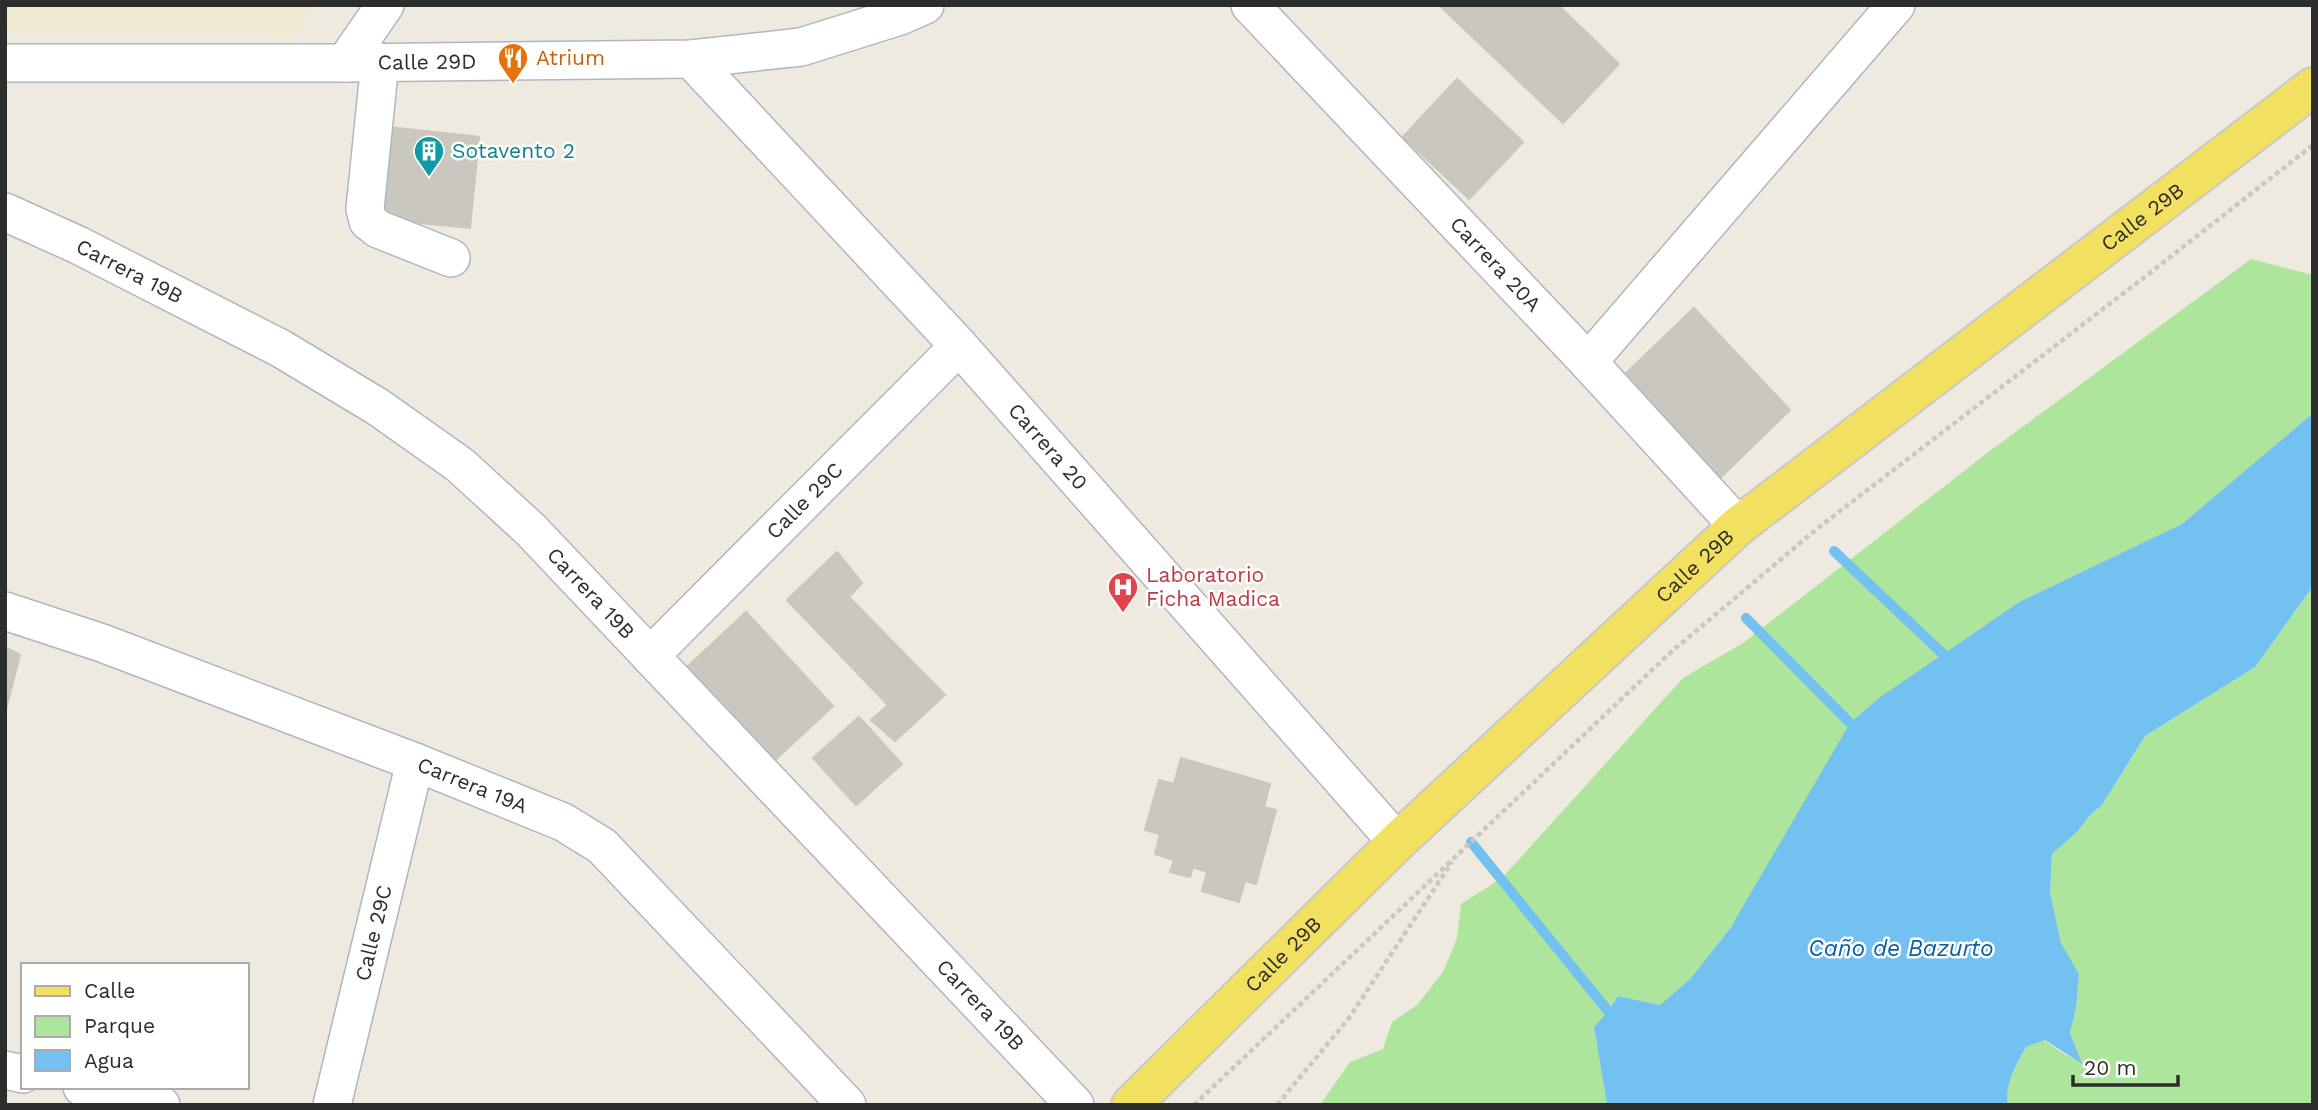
<svg xmlns="http://www.w3.org/2000/svg" width="2318" height="1110" font-family="'Work Sans',sans-serif">
<style>
.education{fill:#f0e9d0}
.green{fill:#ade59c}
.water{fill:#73c1f0}
.lines{fill:none;stroke-linecap:round;stroke-linejoin:round}
.stream{stroke:#73c1f0;stroke-width:10}
.building{fill:#cac8be;stroke:#cac6b9;stroke-width:2}
.minor-casing{stroke:#b3b4c0;stroke-width:40}
.major-casing{stroke:#c8c8c8;stroke-width:42}
.path{stroke:#c8c8c8;stroke-width:4.5;stroke-dasharray:5 3.5;stroke-linecap:butt}
.minor{stroke:#fff;stroke-width:37}
.major{stroke:#f2e061;stroke-width:38}
.labels{text-anchor:middle;stroke-width:5;stroke-linejoin:round;paint-order:stroke}
.food-label{font-size:21px;fill:#c56008;stroke:#fff;text-anchor:start}
.street-label{font-size:21px;fill:#2d2d2d;stroke:#fff}
.culture-label{font-size:21px;fill:#0d838f;stroke:#fff;text-anchor:start}
.health-label{font-size:21px;fill:#be3a42;stroke:#fff;text-anchor:start}
.water-label{font-size:23px;font-style:italic;fill:#0d5ea2;stroke:#fff}
</style>
<rect width="100%" height="100%" fill="#eeeae0"/>
<path class="education" d="M 5,5 L 311,5 L 298,35 L 5,30 Z"/>
<g class="green">
<path d="M 2251,259 L 2313,275 L 2313,413 L 2182,524 L 2019,602 L 1943,654 L 1690,979 L 1660,1005 L 1618,996 L 1608,1011 L 1594,1027 L 1607,1105 L 1320,1105 L 1350,1062 L 1383,1049 L 1392,1022 L 1417,1005 L 1443,972 L 1457,938 L 1461,904 L 1502,878 L 1683,678 L 1743,643 L 1991,450 Z"/>
<path d="M 2313,586 L 2313,1105 L 2008,1105 C 2004,1085 2017,1064 2026,1047 L 2044,1040 L 2061,1052 L 2081,1063 L 2070,1033 L 2076,1009 L 2079,974 L 2061,944 L 2050,892 L 2052,854 L 2077,832 L 2091,814 L 2102,805 L 2145,736 L 2255,667 Z"/>
</g>
<path class="water" d="M 2313,413 L 2313,586 L 2255,667 L 2145,736 L 2102,805 L 2091,814 L 2077,832 L 2052,854 L 2050,892 L 2061,943 L 2079,974 L 2076,1009 L 2070,1033 L 2082,1064 L 2045,1040 L 2026,1047 C 2017,1063 2004,1085 2008,1105 L 1607,1105 L 1594,1027 L 1608,1011 L 1618,996 L 1660,1005 L 1690,979 L 1731,927 L 1850,723 L 1879,698 L 2019,602 L 2182,524 Z"/>
<g class="lines">
<g class="stream">
<path d="M 1834,551 L 1943,654"/>
<path d="M 1746,618 L 1850,723"/>
<path d="M 1471,842 L 1608,1011"/>
</g>
</g>
<g class="building">
<path d="M 1439,5 L 1558,5 L 1619,64 L 1563,123 Z"/>
<path d="M 1457,79 L 1523,142 L 1469,199 L 1403,137 Z"/>
<path d="M 388,127 L 479,137 L 470,228 L 379,219 Z"/>
<path d="M 1694,308 L 1790,410 L 1718,480 L 1621,378 Z"/>
<path d="M 837,552 L 862,583 L 849,597 L 945,695 L 895,741 L 871,720 L 888,705 L 787,600 Z"/>
<path d="M 746,612 L 833,706 L 773,762 L 686,668 Z"/>
<path d="M 5,647 L 20,655 L 5,713 Z"/>
<path d="M 859,717 L 902,764 L 856,805 L 813,758 Z"/>
<path d="M 1181,758 L 1270,784 L 1264,807 L 1276,810 L 1256,884 L 1245,881 L 1239,902 L 1202,891 L 1207,872 L 1193,867 L 1190,877 L 1170,872 L 1174,860 L 1155,854 L 1160,834 L 1145,830 L 1159,780 L 1174,784 Z"/>
</g>
<g class="lines">
<g class="minor-casing">
<g id="minor">
<path id="s1" d="M 1250,5 L 1588,362 L 1738,526"/>
<path id="s2" d="M 691,59 L 959,346 L 1397,842"/>
<path d="M 380,62 L 365,209 L 368,221 L 378,229 L 451,258"/>
<path id="s3" d="M 5,63 L 345,63 L 691,59 L 801,47 L 900,16 L 925,5"/>
<path d="M 345,63 L 385,5"/>
<path id="s4" d="M 5,212 L 78,245 L 280,348 L 378,407 L 460,465 L 531,530 L 1075,1105"/>
<path d="M 1588,362 L 1896,5"/>
<path id="s5" d="M 5,611 L 102,643 L 415,762 L 563,822 L 602,846 L 847,1105"/>
<path id="s6" d="M 650,656 L 959,346"/>
<path d="M 5,1070 L 23,1074"/>
<path d="M 82,1087 L 161,1105"/>
<path id="s7" d="M 332,1105 L 415,762"/>
</g>
</g>
<g class="major-casing">
<g id="major">
<path id="s8" d="M 1131,1105 L 1397,842 L 1738,526 L 2313,87"/>
</g>
</g>
<g class="path">
<path d="M 1194,1105 L 1670,653 L 1818,528 L 2146,276 L 2313,145"/>
<path d="M 1277,1105 L 1349,1018 L 1452,862"/>
</g>
<use href="#minor" class="minor"/>
<use href="#major" class="major"/>
</g>
<defs>
<g id="restaurant-pin" transform="scale(1.575)"><path d="M0 17L-7.5 6A9.5 9.5 0 1 1 7.5 6Z" fill="#e8710a" stroke="#fff"/><path d="M-5-6h1v4h1v-4h1v4h1v-4h1v5L-1.5 .5V6h-2V.5L-5-1ZM5-6V6H3V1.5H1.5Q1.5-4 5-6Z" fill="#fff"/></g>
<g id="building-pin" transform="scale(1.575)"><path d="M0 17L-7.5 6A9.5 9.5 0 1 1 7.5 6Z" fill="#0f9aa8" stroke="#fff"/><path d="M-4-6H4V6H1V3H-1V6H-4ZM-2.5-4.3h1.7v1.8h-1.7ZM.8-4.3h1.7v1.8H.8ZM-2.5-1h1.7V.8h-1.7ZM.8-1h1.7V.8H.8Z" fill="#fff"/></g>
<g id="hospital-pin" transform="scale(1.575)"><path d="M0 17L-7.5 6A9.5 9.5 0 1 1 7.5 6Z" fill="#e0444e" stroke="#fff"/><path d="M-5-5h3v3.5h4V-5h3V5h-3V1.5h-4V5h-3Z" fill="#fff"/></g>
</defs>
<g fill-rule="evenodd">
<use href="#restaurant-pin" x="513" y="58"/>
<use href="#building-pin" x="429" y="151"/>
<use href="#hospital-pin" x="1123" y="587"/>
</g>
<g class="labels">
<g class="food-label">
<text x="536" y="65">Atrium</text>
</g>
<g class="street-label">
<text dy="7" stroke="none"><textPath href="#s3" startOffset="422">Calle 29D</textPath></text>
<text dy="7" stroke="none"><textPath href="#s8" startOffset="1348">Calle 29B</textPath></text>
<text dy="7" stroke="none"><textPath href="#s1" startOffset="357">Carrera 20A</textPath></text>
<text dy="7" stroke="none"><textPath href="#s4" startOffset="138">Carrera 19B</textPath></text>
<text dy="7" stroke="none"><textPath href="#s2" startOffset="527">Carrera 20</textPath></text>
<text dy="7" stroke="none"><textPath href="#s6" startOffset="219">Calle 29C</textPath></text>
<text dy="7" stroke="none"><textPath href="#s8" startOffset="780">Calle 29B</textPath></text>
<text dy="7" stroke="none"><textPath href="#s4" startOffset="705">Carrera 19B</textPath></text>
<text dy="7" stroke="none"><textPath href="#s5" startOffset="499">Carrera 19A</textPath></text>
<text dy="7" stroke="none"><textPath href="#s7" startOffset="177">Calle 29C</textPath></text>
<text dy="7" stroke="none"><textPath href="#s8" startOffset="214">Calle 29B</textPath></text>
<text dy="7" stroke="none"><textPath href="#s4" startOffset="1272">Carrera 19B</textPath></text>
</g>
<g class="culture-label">
<text x="452" y="158">Sotavento 2</text>
</g>
<g class="health-label">
<text x="1146" y="582">Laboratorio<tspan x="1146" dy="24">Ficha Madica</tspan></text>
</g>
<g class="water-label">
<text x="1901" y="956">Caño de Bazurto</text>
</g>
</g>
<rect width="2318" height="1110" fill="none" stroke="#2d2d2d" stroke-width="14"/>
<rect x="21" y="963" width="228" height="126" fill="#ffffff" stroke="#ababab" stroke-width="2"/>
<rect x="35" y="986" width="35" height="10" fill="#f2e061" stroke="#ababab" stroke-width="2"/>
<text x="84" y="998" font-size="21" fill="#2d2d2d">Calle</text>
<rect x="35" y="1016" width="35" height="21" fill="#ade59c" stroke="#ababab" stroke-width="2"/>
<text x="84" y="1033" font-size="21" fill="#2d2d2d">Parque</text>
<rect x="35" y="1050" width="35" height="21" fill="#73c1f0" stroke="#ababab" stroke-width="2"/>
<text x="84" y="1068" font-size="21" fill="#2d2d2d">Agua</text>
<path d="M2073 1075v10h105v-10" fill="none" stroke="#2d2d2d" stroke-width="3.5"/>
<text x="2084" y="1075" font-size="21" fill="#2d2d2d" stroke="#ffffff" stroke-width="5" paint-order="stroke">20 m</text>
</svg>
